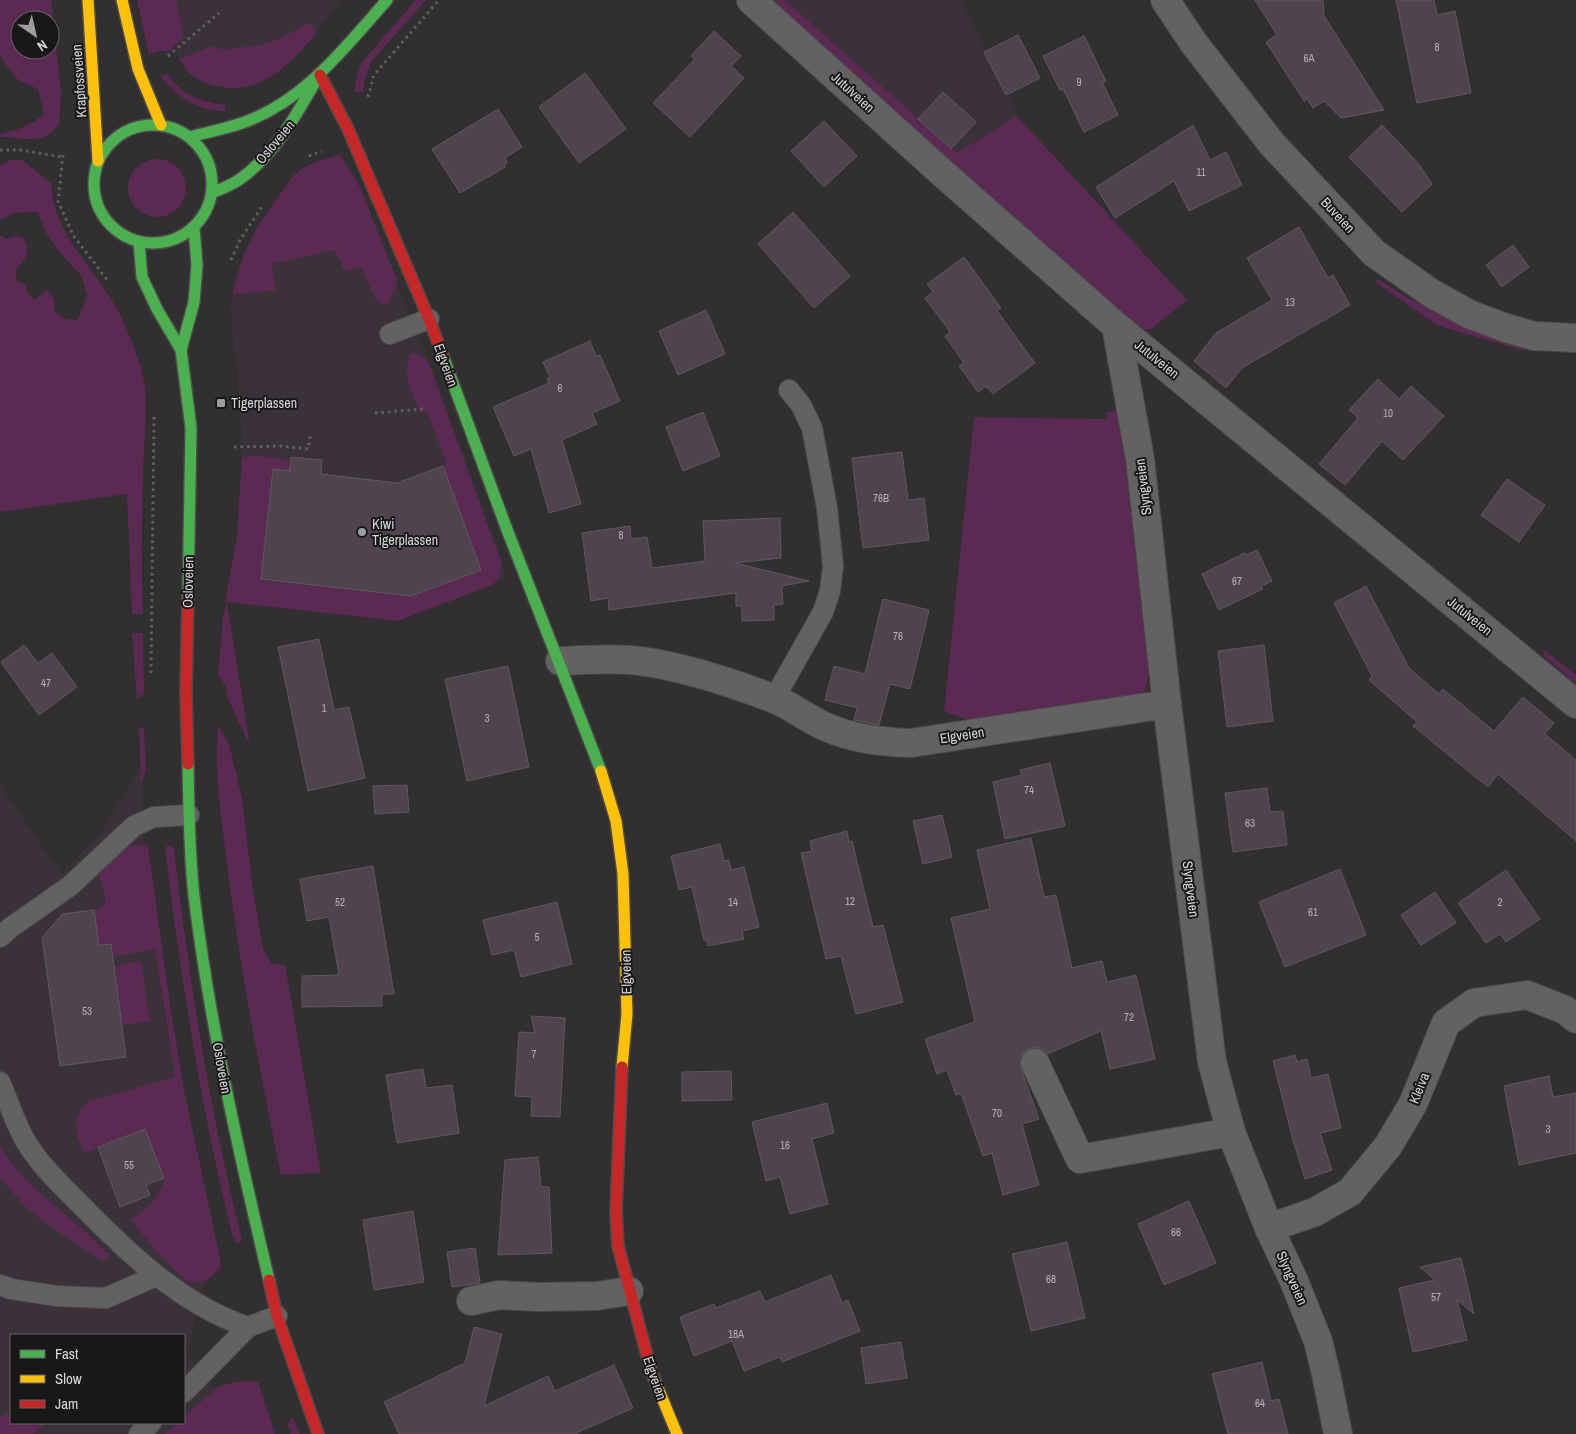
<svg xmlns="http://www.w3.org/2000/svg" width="1576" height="1434" font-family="'Archivo Narrow',sans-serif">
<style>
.built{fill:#3b3239;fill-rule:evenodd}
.green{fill:#5a2a53;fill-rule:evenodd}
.building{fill:#4f434d;stroke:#5c5a5b}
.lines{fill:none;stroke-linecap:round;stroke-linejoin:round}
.lane-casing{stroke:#4c4a4b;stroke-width:22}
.street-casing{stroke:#4c4a4b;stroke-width:30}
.fast-casing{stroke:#4c4a4b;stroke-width:14}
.slow-casing{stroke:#4c4a4b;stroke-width:14}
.jam-casing{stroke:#4c4a4b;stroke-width:14}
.path{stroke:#615f60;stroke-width:3;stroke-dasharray:2.5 4;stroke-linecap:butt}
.lane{stroke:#636263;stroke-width:20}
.street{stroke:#636263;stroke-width:28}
.fast{stroke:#4caf50;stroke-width:11}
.slow{stroke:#ffc107;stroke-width:11}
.jam{stroke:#c62828;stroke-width:11}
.poi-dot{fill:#9e9c9e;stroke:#191718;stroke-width:2}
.labels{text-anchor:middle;stroke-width:4;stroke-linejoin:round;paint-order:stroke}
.number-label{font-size:11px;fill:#b6b1b6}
.street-label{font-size:14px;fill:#d9d6d9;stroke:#191718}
.poi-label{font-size:14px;fill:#d9d6d9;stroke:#191718;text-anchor:start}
</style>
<rect width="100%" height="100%" fill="#312f30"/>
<g class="built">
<path d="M 137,0 L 340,0 L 315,35 L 294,59 L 274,74 L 255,84 L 237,88 L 212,85 L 199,81 L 188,72 L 179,59 L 176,51 L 180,41 L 170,51 L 161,51 L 149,54 Z"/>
<path d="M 785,0 L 961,0 L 1017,116 L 957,153 Z"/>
<path d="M 340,154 L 360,187 L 396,277 L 397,285 L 429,362 L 481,504 L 507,578 L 398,621 L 227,602 L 226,596 L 237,537 L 242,457 L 240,403 L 230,306 L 238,269 L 259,224 L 294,175 L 308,165 Z"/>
<path d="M 141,768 L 145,880 L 165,1017 L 184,1123 L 212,1253 L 187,1355 L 216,1390 L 268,1434 L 0,1434 L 0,785 L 62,875 L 102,830 ZM 11,1335 L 184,1335 L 184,1423 L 11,1423 Z"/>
</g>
<g class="green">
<path d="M 0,0 L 51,0 L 61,92 L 59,125 C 39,147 26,137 0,137 L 0,134 C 17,130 30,126 44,114 L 38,89 L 18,80 L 3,61 L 0,54 ZM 20,20 L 50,20 L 50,50 L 20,50 Z"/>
<path d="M 137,0 L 176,0 L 183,33 L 181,40 L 170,51 L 161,51 L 149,54 Z"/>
<path d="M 416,0 L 426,0 L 371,62 L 364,82 L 363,91 L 358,93 L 354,92 L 357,75 L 362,62 Z"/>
<path d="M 774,0 L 785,0 L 957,153 L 1017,116 L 1187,300 L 1151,329 L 1144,330 L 948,163 L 789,16 Z"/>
<path d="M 311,24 L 315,30 L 315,35 C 295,58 270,86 237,88 C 231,89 224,87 218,86 C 198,83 190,76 179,59 L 213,46 L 224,50 L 260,45 L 280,39 L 304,25 Z"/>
<path d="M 167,74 C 183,96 199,101 225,105 L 225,111 C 197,111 178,97 161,77 Z"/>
<path d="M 340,154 L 360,187 L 396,277 L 397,285 L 388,303 L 382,305 L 377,302 L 361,267 L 345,272 L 335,250 L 272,264 L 276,290 L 232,295 L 244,254 L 259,224 L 294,175 L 308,165 Z"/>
<circle cx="157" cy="188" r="29"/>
<path d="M 11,160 L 22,160 L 51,183 C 53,231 89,263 113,302 C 125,322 134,346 141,368 C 149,397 145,421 144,451 C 142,505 141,560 143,614 L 132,614 L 127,494 L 0,512 L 0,235 L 6,239 L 16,236 L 24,238 C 31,254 26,258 15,271 L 17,281 L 26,285 L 27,293 L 35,300 L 47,290 L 54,299 L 55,312 L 65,319 L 78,320 L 87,295 L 81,275 L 59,252 L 45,231 L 38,212 L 14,213 L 0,220 L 0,165 Z"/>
<path d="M 1378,279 L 1399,293 L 1452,321 L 1525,345 L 1525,351 L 1439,326 L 1375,282 Z"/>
<path d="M 410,354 C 419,353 423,356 429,363 L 502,564 L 499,577 L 494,584 L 398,621 L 227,602 L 250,746 L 228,699 L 226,686 L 218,675 L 223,617 L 227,602 L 226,596 L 237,537 L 242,457 L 258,456 L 291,460 L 290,471 L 273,470 L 262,580 L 411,596 L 481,570 L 443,466 L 447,464 L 427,411 L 420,413 C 412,393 402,376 410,354 Z"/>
<path d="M 1118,411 L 1123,446 L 1149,673 L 1145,691 L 1126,699 L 974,722 L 944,711 L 974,417 L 1107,419 L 1107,412 Z"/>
<path d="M 132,633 L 143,633 L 144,694 L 137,699 Z"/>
<path d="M 1543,649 L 1576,675 L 1576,683 L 1544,656 Z"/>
<path d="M 218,725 L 229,744 L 242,798 L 253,891 L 263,949 L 272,964 L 285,965 L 321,1173 L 281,1175 C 260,1072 240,969 227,864 C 221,818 214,772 218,725 Z"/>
<path d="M 139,727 L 144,728 L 146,770 L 141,784 Z"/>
<path d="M 143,845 L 147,845 L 149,854 L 170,1004 L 184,1090 L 220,1258 L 220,1269 L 205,1281 L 187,1282 L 157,1252 L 131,1220 C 146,1209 162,1198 164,1178 L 145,1129 L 84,1153 C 75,1131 70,1119 89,1101 L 175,1077 L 155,949 L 113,957 L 111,944 L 99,945 L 94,910 L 105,905 L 105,895 L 99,877 L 107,860 L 129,846 Z"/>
<path d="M 170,845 L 174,849 C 189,980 210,1111 242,1240 L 238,1243 L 235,1242 L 233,1238 C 201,1110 181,979 165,849 L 167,846 Z"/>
<path d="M 141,961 L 150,1021 L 122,1025 L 114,966 Z"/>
<path d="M 0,1146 C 27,1193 77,1217 111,1258 L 101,1260 L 47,1224 L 26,1207 L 0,1178 Z"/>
<path d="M 251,1381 L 258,1382 L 275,1434 L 164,1434 L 178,1423 L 184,1423 L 184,1417 L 218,1387 L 234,1382 Z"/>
<path d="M 11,1412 L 11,1423 L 46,1423 L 33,1434 L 0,1434 L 0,1417 Z"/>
<path d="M 293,1418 L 300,1434 L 291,1434 L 287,1423 Z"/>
</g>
<g class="building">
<path d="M 1255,0 L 1323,0 L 1324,16 L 1384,110 L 1341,118 L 1324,101 L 1313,108 L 1307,99 L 1304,101 L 1266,42 L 1277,35 Z"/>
<path d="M 1396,0 L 1434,0 L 1437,15 L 1455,11 L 1471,93 L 1417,103 Z"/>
<path d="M 714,31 L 741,56 L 731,66 L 744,78 L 690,137 L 653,103 L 695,59 L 691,56 Z"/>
<path d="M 1018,35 L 1040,78 L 1006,95 L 984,52 Z"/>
<path d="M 1084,36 L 1106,81 L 1102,82 L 1118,115 L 1084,132 L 1063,89 L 1060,90 L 1043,56 Z"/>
<path d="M 585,73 L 626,129 L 579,163 L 539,107 Z"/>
<path d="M 943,92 L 976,122 L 951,149 L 918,119 Z"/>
<path d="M 498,109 L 522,147 L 505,158 L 507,163 L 504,165 L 505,167 L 460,193 L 432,149 Z"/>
<path d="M 824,121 L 857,156 L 824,187 L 791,151 Z"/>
<path d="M 1193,125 L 1210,160 L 1226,152 L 1242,185 L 1189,211 L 1174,181 L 1115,218 L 1096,187 Z"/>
<path d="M 1382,125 L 1418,163 L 1432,184 L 1402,212 L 1349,157 Z"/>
<path d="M 793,212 L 850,276 L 814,308 L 758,244 Z"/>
<path d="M 1299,227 L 1328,278 L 1333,275 L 1350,305 L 1242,368 L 1226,388 L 1194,361 L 1216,333 L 1272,300 L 1247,258 Z"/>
<path d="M 1513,245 L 1529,267 L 1502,287 L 1486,265 Z"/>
<path d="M 964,257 L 1001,308 L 997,311 L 1035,363 L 993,394 L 986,386 L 978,392 L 959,366 L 964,363 L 945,336 L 950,332 L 925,298 L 933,292 L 927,284 Z"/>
<path d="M 706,310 L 725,354 L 678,375 L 659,331 Z"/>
<path d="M 590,341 L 596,356 L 600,355 L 620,401 L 592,413 L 597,424 L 562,440 L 581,504 L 549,513 L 531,449 L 514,456 L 493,407 L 549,383 L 547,379 L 550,377 L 543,362 Z"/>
<path d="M 1378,379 L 1399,399 L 1411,386 L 1444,416 L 1403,460 L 1382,441 L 1345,485 L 1319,464 L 1358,418 L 1349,410 Z"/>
<path d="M 703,412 L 720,456 L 683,471 L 666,427 Z"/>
<path d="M 902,452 L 908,500 L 924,498 L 929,540 L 863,548 L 852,458 Z"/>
<path d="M 291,457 L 322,460 L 321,474 L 397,483 L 443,466 L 481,570 L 411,596 L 261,579 L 273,469 L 290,471 Z"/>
<path d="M 1507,479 L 1545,505 L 1519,542 L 1481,515 Z"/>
<path d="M 780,518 L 781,558 L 735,563 L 809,581 L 782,586 L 783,604 L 774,605 L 774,620 L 742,621 L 742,606 L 736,606 L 736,593 L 609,610 L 608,598 L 591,601 L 582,533 L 630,526 L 631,539 L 647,537 L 652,568 L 705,561 L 703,521 Z"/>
<path d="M 1257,550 L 1272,581 L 1261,586 L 1263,589 L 1219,610 L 1202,574 L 1245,553 L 1246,555 Z"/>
<path d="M 1366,586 L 1409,668 L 1439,694 L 1443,689 L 1494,731 L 1523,697 L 1554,723 L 1545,734 L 1576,760 L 1576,841 L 1498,774 L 1488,787 L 1413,726 L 1417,722 L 1369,680 L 1372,676 L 1334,603 Z"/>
<path d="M 883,599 L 929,610 L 910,689 L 890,684 L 879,725 L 854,720 L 857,708 L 825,700 L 834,666 L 865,674 Z"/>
<path d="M 319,639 L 334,710 L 349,707 L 365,778 L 308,791 L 278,647 Z"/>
<path d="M 24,645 L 38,663 L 52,653 L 77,687 L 39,715 L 1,662 Z"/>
<path d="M 1264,645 L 1273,721 L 1227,727 L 1218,651 Z"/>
<path d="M 508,666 L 529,767 L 467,781 L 445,679 Z"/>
<path d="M 1050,763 L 1065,826 L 1005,839 L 993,782 L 1022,775 L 1020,770 Z"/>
<path d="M 407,785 L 409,812 L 375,814 L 373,786 Z"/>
<path d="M 1267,788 L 1270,812 L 1283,811 L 1287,845 L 1233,852 L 1225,793 Z"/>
<path d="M 942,815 L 952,857 L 923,864 L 913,821 Z"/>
<path d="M 847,831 L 849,842 L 852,841 L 873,927 L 883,925 L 903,1002 L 856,1014 L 841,956 L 826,959 L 801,853 L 812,851 L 810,841 Z"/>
<path d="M 1031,838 L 1044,897 L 1056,895 L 1072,968 L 1102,961 L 1107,982 L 1136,975 L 1155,1059 L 1110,1069 L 1101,1031 L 1047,1054 L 1044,1050 L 1036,1047 L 1028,1049 L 1023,1054 L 1020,1061 L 1021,1069 L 1039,1119 L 1022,1124 L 1039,1185 L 1003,1195 L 992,1153 L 983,1156 L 961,1093 L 956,1095 L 947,1070 L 937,1074 L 925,1039 L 975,1022 L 951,918 L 990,909 L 977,850 Z"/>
<path d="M 720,844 L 724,861 L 729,860 L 731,870 L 744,867 L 759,927 L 742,931 L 744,939 L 708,946 L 707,940 L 704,940 L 692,887 L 679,890 L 671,856 Z"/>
<path d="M 373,866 L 394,994 L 382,994 L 382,1006 L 302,1007 L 302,976 L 339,975 L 329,917 L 307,921 L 300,879 Z"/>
<path d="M 1340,869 L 1366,935 L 1285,967 L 1259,902 Z"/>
<path d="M 1506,870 L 1540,919 L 1506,942 L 1500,934 L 1486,943 L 1458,903 Z"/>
<path d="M 1435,892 L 1456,923 L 1421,945 L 1401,915 Z"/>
<path d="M 557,902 L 572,964 L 521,977 L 514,950 L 492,955 L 483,920 Z"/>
<path d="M 94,910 L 99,945 L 111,944 L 126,1057 L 60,1066 L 42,938 L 62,914 Z"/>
<path d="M 531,1016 L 565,1018 L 560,1117 L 531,1116 L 532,1097 L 515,1096 L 519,1032 L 535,1033 Z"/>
<path d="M 1295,1055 L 1297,1062 L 1307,1059 L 1311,1078 L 1328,1074 L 1341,1128 L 1320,1133 L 1332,1170 L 1305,1179 L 1293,1140 L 1273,1061 Z"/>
<path d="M 423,1069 L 426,1088 L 452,1085 L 459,1133 L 397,1143 L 386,1075 Z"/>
<path d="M 731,1071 L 732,1100 L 682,1101 L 682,1072 Z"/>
<path d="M 1549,1076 L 1553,1097 L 1576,1093 L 1576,1153 L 1519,1165 L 1504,1086 Z"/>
<path d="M 827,1103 L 834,1133 L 812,1139 L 828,1204 L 790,1214 L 780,1177 L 766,1181 L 752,1122 Z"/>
<path d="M 145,1129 L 164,1178 L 146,1185 L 150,1195 L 120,1207 L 98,1147 Z"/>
<path d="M 538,1157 L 541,1187 L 549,1187 L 552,1253 L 498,1255 L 505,1160 Z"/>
<path d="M 1189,1201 L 1216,1263 L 1164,1285 L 1138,1224 Z"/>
<path d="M 413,1211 L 424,1282 L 374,1290 L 363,1220 Z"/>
<path d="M 1067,1242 L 1085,1318 L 1031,1331 L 1012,1254 Z"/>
<path d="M 475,1248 L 480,1283 L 452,1287 L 447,1252 Z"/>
<path d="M 1461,1258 L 1474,1314 L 1457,1300 L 1467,1340 L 1413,1352 L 1399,1288 L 1435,1280 L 1420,1267 Z"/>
<path d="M 831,1275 L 842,1303 L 848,1300 L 860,1331 L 782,1362 L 780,1357 L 744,1371 L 732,1341 L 694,1356 L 680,1317 L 714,1304 L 716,1308 L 760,1291 L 765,1302 Z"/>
<path d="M 474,1327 L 502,1334 L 484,1406 L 548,1376 L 555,1391 L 614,1365 L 633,1408 L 574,1434 L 399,1434 L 384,1402 L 465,1363 Z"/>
<path d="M 901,1342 L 907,1378 L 866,1384 L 861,1348 Z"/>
<path d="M 1262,1362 L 1271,1401 L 1279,1399 L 1288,1434 L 1228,1434 L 1212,1374 Z"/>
</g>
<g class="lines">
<g class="lane-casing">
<g id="lane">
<path d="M 390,334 L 429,319"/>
<path d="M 774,699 L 823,612 L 830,591 L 833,566 L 827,508 L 812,428 L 801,405 L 789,390"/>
<path d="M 0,937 L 10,928 L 70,886 L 134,826 L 154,817 L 189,815"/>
<path d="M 0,1082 C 9,1102 16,1127 28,1145 C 42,1167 60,1184 78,1202 C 127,1252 181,1305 248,1327"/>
<path d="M 0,1285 L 11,1289 L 57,1296 L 106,1298 L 156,1276"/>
<path d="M 184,1392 L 248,1327 L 277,1316"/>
<path d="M 139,1434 L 151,1423"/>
</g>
</g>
<g class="street-casing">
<g id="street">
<path d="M 751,0 L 939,170 L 1116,326 L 1576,704"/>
<path d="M 1165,0 L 1193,42 L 1272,144 L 1374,253 L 1431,293 L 1469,314 L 1503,327 L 1534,336 L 1576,338"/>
<path d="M 1116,326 L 1140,459 L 1167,704 L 1212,1062 L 1231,1132 L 1269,1228 L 1294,1281 L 1318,1341 L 1326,1374 L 1338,1434"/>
<path d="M 560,661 C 586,660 613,658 640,661 C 685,667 730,682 772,698 C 791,705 807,719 826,727 C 854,739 881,742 911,743 L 1167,704"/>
<path d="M 1035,1063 L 1080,1159 L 1231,1132"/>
<path d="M 1269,1228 L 1315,1212 L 1350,1192 L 1388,1146 L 1413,1104 L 1446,1023 L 1474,1003 L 1527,995 L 1565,1010 L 1576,1019"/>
<path d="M 471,1301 L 499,1295 L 538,1297 L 597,1296 L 629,1291"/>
</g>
</g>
<g class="fast-casing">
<g id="fast">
<circle cx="153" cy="184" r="59"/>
<path d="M 190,137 C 207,132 225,129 242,123 C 304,102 345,47 387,0"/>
<path d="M 212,193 C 221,189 232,185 240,179 C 273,156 294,119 314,84"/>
<path d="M 139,242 L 142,277 L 157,309 L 181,350"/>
<path d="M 443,356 L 506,527 L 601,771"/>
<path d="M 188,598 L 191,428 L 181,350 L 194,302 L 197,265 L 194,228"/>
<path d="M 188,764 C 189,808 189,853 194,896 C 210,1026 239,1153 269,1280"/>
</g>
</g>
<g class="slow-casing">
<g id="slow">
<path d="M 88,0 L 98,161"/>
<path d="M 122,0 L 138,69 L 161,125"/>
<path d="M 601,771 L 616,821 L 623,874 L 627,1014 L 622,1067"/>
<path d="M 648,1359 L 653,1376 L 677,1434"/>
</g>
</g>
<g class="jam-casing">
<g id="jam">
<path d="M 320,75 L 348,129 L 429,319 L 443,356"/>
<path d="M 188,764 L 186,693 L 188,598"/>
<path d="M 622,1067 L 616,1210 L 618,1246 L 648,1359"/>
<path d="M 269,1280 L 277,1316 L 318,1434"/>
</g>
</g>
<g class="path">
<path d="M 168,56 L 219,13"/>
<path d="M 368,97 L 374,75 L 439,0"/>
<path d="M 0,150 L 21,150 L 62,157"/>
<path d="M 63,155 L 58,201 L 73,235 L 108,281"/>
<path d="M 309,156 L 322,151"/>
<path d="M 231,260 L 240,240 L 263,205"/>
<path d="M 375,413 L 422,409 L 427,410"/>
<path d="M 234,447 L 280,446 L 308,449 L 311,433"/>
<path d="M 151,673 L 154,417"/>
</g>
<use href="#lane" class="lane"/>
<use href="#street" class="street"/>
<use href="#fast" class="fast"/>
<use href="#slow" class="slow"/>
<use href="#jam" class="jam"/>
</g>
<g class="poi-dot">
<rect x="216" y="398" width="10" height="10" rx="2.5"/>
<circle cx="362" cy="532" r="5"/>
</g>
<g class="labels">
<g class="number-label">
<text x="1437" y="51">8</text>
<text x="1309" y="62">6A</text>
<text x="1079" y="86">9</text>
<text x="1201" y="176">11</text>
<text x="1290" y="306">13</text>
<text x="560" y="392">6</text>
<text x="1388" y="417">10</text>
<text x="881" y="502">76B</text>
<text x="621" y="539">8</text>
<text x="1237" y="585">67</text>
<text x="898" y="640">76</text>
<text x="46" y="687">47</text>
<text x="324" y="712">1</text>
<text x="487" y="722">3</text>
<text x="1029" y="794">74</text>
<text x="1250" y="827">63</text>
<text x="850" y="905">12</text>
<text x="340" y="906">52</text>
<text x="733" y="906">14</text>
<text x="1500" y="906">2</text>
<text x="1313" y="916">61</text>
<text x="537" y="941">5</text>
<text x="87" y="1015">53</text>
<text x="1129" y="1021">72</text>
<text x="534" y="1058">7</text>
<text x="997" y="1117">70</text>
<text x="1548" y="1133">3</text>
<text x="785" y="1149">16</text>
<text x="129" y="1169">55</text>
<text x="1176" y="1236">66</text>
<text x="1051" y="1283">68</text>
<text x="1436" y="1301">57</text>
<text x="736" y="1338">18A</text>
<text x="1260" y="1407">64</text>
</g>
<g class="street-label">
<text transform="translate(79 81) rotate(-94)" y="5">Krapfossveien</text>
<text transform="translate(853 92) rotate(42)" y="5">Jutulveien</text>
<text transform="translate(275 142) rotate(-50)" y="5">Osloveien</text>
<text transform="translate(1338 215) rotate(47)" y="5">Buveien</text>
<text transform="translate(1157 359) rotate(39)" y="5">Jutulveien</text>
<text transform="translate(446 365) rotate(70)" y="5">Elgveien</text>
<text transform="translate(1143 487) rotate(-97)" y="5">Slyngveien</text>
<text transform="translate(188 582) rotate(-89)" y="5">Osloveien</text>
<text transform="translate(1470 616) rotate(39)" y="5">Jutulveien</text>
<text transform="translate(962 735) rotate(-9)" y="5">Elgveien</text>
<text transform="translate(1191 889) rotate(83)" y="5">Slyngveien</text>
<text transform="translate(626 972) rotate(-91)" y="5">Elgveien</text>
<text transform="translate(222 1068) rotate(80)" y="5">Osloveien</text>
<text transform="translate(1419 1088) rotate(-68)" y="5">Kleiva</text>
<text transform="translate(1292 1278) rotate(66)" y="5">Slyngveien</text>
<text transform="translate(655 1378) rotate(71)" y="5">Elgveien</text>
</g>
<g class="poi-label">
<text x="231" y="408">Tigerplassen</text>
<text x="372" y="529">Kiwi<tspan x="372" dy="16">Tigerplassen</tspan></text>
</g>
</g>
<rect x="10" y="1334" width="175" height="90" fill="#191718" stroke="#666365"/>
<rect x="20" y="1350" width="25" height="8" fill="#4caf50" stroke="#666365"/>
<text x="55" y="1359" font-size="15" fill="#d9d6d9">Fast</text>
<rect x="20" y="1375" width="25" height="8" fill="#ffc107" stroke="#666365"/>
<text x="55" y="1384" font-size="15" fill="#d9d6d9">Slow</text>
<rect x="20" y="1400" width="25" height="8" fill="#c62828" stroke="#666365"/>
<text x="55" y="1409" font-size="15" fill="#d9d6d9">Jam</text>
<g transform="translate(35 35) rotate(146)"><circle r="24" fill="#191718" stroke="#666365"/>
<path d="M0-4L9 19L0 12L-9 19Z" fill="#9e9c9e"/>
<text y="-8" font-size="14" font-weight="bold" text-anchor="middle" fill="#d9d6d9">N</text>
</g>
</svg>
